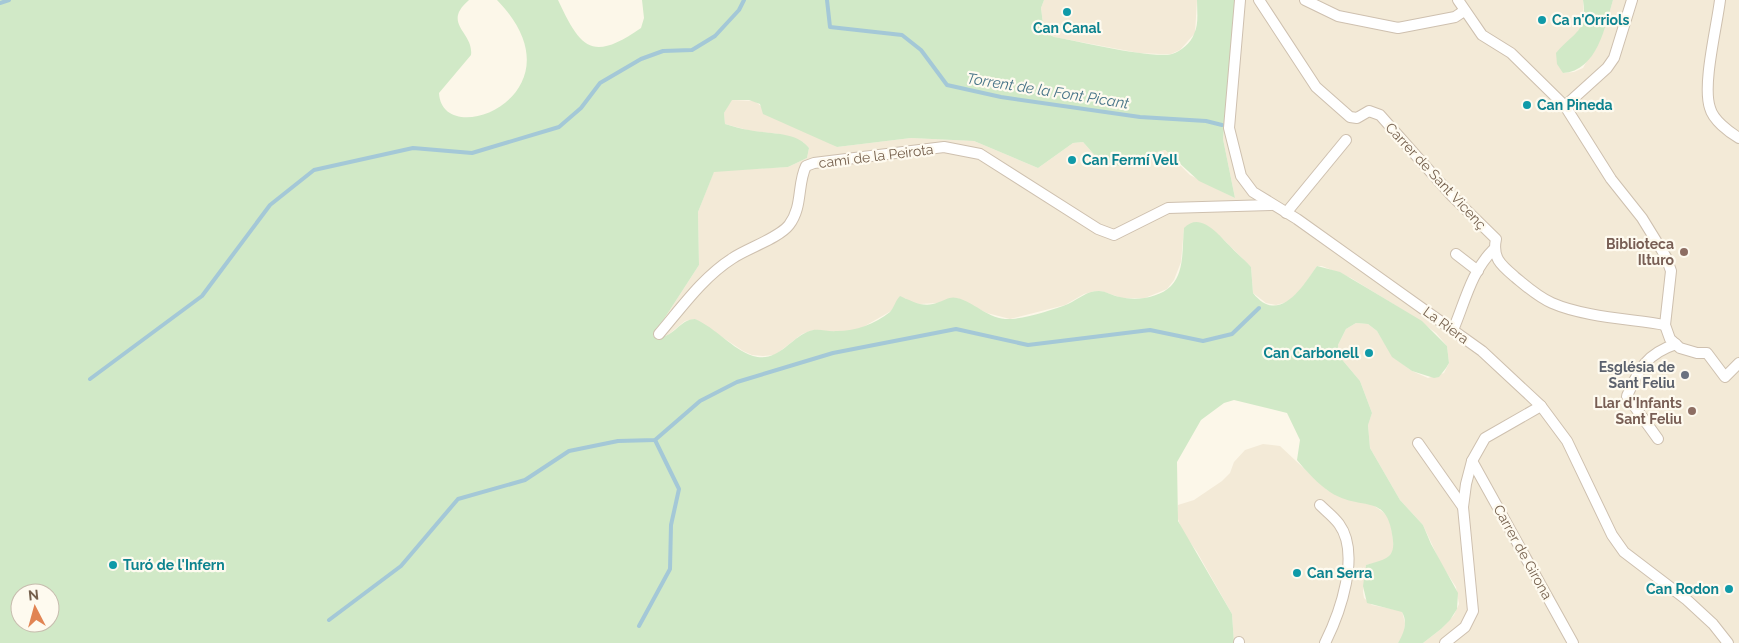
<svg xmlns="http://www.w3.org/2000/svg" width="1739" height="643" font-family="Raleway,sans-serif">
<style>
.residential{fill:#f3ead7}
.green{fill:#d1e9c7;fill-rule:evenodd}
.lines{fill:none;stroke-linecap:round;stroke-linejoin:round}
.stream{stroke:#a4c8d7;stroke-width:4}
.street-casing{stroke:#cec0af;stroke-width:12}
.street{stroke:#fff;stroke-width:10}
.culture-dot{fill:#0f9aa8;stroke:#fefaef;stroke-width:2}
.education-dot{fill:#8d6e63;stroke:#fefaef;stroke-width:2}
.worship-dot{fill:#6b7280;stroke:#fefaef;stroke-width:2}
.labels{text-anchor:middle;stroke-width:4.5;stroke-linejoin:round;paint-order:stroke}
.culture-label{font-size:14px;font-weight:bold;fill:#0d838f;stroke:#fefaef;text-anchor:start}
.street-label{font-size:14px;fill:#75604d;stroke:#fefaef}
.education-label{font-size:14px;font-weight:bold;fill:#785e54;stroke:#fefaef;text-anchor:end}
.worship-label{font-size:14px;font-weight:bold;fill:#5b616d;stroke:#fefaef;text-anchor:end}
.water-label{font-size:15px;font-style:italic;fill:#477488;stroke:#fefaef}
</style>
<rect width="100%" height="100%" fill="#fcf7e9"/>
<g class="residential">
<path d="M 1044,0 L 1197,0 L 1195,33 L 1180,50 L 1171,54 L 1160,54 L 1139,53 L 1054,37 L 1044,32 L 1041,8 Z"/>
<path d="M 1235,0 L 1583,0 L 1584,21 L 1580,31 L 1572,38 L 1563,73 L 1574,72 L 1583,68 L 1604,30 L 1613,0 L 1739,0 L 1739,643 L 1423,643 L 1441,629 L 1454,615 L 1459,604 L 1456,587 L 1441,564 L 1423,525 L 1400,500 L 1370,448 L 1368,424 L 1372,413 L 1360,381 L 1339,356 L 1338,345 L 1346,329 L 1356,323 L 1368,324 L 1377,331 L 1393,357 L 1412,371 L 1428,378 L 1444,373 L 1449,363 L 1447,346 L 1436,333 L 1416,318 L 1351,278 L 1322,266 L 1317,266 L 1301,290 L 1287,302 L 1276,305 L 1266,303 L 1253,293 L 1251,267 L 1220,236 L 1184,228 L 1181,262 L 1174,280 L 1167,289 L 1145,298 L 1122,298 L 1101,291 L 1095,291 L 1084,294 L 1065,305 L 1010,319 L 987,313 L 957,298 L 937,303 L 920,304 L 909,302 L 905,298 L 891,311 L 858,330 L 836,332 L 813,330 L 802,334 L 775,355 L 763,356 L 752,355 L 743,351 L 695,319 L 685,321 L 668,335 L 653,336 L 699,265 L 698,212 L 714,171 L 788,167 L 807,158 L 809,148 L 803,142 L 780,134 L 751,131 L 725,124 L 724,113 L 731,100 L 755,101 L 763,108 L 837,147 L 911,138 L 974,141 L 1038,168 L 1073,143 L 1083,142 L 1099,160 L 1143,161 L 1153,153 L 1165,150 L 1190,175 L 1235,198 L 1223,139 Z"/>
<path d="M 1263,444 L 1280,446 L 1327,490 L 1373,505 L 1387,515 L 1391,526 L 1394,548 L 1392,553 L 1384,561 L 1366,565 L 1363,592 L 1364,598 L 1372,605 L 1402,611 L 1405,623 L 1404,634 L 1398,643 L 1234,643 L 1232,614 L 1197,552 L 1182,531 L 1177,516 L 1178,505 L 1194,500 L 1222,481 L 1230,473 L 1234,462 L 1245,450 Z"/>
</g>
<g class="green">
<path d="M 0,0 L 469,0 C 441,24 474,32 471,55 L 439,93 C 442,153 588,94 497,0 L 558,0 C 581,49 592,62 641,28 L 644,18 L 642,0 L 1044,0 L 1041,8 L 1044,32 L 1054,37 C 1078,41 1151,59 1172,54 C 1181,51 1191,43 1194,34 C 1199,24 1197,11 1197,0 L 1235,0 L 1223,139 L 1235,198 L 1199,181 L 1165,150 L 1153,153 L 1143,161 L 1120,166 L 1099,160 L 1083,142 L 1073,143 L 1038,168 L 974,141 L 911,138 L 837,147 L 763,114 L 760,104 L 749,100 L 732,100 L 724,113 L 725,124 C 733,126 741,129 749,130 C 767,134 797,131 809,148 L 807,158 L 788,167 L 714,172 L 698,212 L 699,265 L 653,336 C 673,342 678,319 695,319 C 716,328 732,349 753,356 C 777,363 789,340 807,332 C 817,327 826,332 837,331 C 856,331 875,324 890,312 C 894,308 895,301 900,296 C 912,301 924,309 939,302 C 945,300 950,296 957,298 C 974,302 986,317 1005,319 C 1021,320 1053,310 1068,304 C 1079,299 1086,291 1099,291 C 1106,291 1113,296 1120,297 C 1136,301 1159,298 1171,286 C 1185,272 1182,246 1184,228 C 1200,211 1218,234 1229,245 C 1236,253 1244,259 1251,267 L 1253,293 C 1279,326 1303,286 1317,266 L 1340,272 L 1367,288 L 1422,321 L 1447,346 L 1449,363 L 1446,368 L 1439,377 L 1434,378 L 1412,371 L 1392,357 L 1377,331 L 1368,324 L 1356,323 L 1346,329 L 1338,345 L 1339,356 L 1360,381 L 1372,413 L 1368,425 L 1370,448 L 1400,500 L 1423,525 L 1431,544 L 1458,593 L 1457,609 L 1450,620 L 1441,629 L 1423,643 L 1398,643 C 1404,633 1408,622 1402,612 L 1367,603 L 1363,586 L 1366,565 C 1381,560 1395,560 1393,541 C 1388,490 1362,513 1330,492 C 1319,485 1306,471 1297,460 L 1300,440 L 1287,413 L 1234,400 L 1224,403 L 1201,420 L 1177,462 L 1178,521 L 1232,614 L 1234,643 L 0,643 ZM 20,593 L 50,593 L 50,623 L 20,623 Z"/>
<path d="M 1583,0 L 1613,0 C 1605,27 1597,71 1563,73 L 1557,64 L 1556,53 C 1574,32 1588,32 1583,0 Z"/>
</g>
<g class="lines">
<g class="stream">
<path d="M 827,0 L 830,27 L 902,35 L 921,50 L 947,85 L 1001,97 L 1140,117 L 1206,121 L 1222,125"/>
<path d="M 0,3 L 9,0"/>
<path d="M 90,379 L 202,296 L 270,205 L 314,170 L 413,148 L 472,153 L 559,127 L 581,108 L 600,83 L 641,59 L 663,51 L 692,50 L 715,36 L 739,10 L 744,0"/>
<path d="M 329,620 L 401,566 L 458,499 L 525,480 L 569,451 L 618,441 L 655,440 L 700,401 L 737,382 L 833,353 L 956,329 L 1028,345 L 1150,330 L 1203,341 L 1232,334 L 1259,308"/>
<path d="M 639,626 L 670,569 L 671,525 L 679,489 L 655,440"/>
</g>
<g class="street-casing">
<g id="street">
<path d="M 1240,0 L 1229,128 L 1241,176 L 1253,192 L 1297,219 L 1482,351 L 1541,406 L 1567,441 L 1612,535 L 1624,552 L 1687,600 L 1713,624 L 1728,643"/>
<path d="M 1259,0 L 1316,87 L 1350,117 L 1357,118 L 1369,111 L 1380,115 L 1452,196 L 1496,239 C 1492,258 1501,265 1515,277 C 1526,286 1538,297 1552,303 C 1584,317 1631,319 1665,325"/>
<path d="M 1305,0 L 1338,16 L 1398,28 L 1455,17 L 1464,11"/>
<path d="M 1458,0 L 1482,35 L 1511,53 L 1565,106 L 1611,179 L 1642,218 L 1666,257 L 1671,271 L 1665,325 L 1670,339 L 1680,348 L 1697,353 L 1707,353 L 1725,377 L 1739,363"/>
<path d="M 1720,0 C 1717,26 1702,85 1710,108 C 1713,120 1729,132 1739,138"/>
<path d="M 1565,106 L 1607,68 L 1614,58 L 1632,0"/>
<path d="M 1286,213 L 1346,140"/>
<path d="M 1456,254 L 1478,271"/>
<path d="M 1453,330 C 1465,302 1471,272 1493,250"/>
<path d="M 659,334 C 682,307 703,277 733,258 C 748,248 779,238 789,225 C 803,207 797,184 806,166 L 814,163 L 944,147 L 980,154 L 1098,229 L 1114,235 L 1168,208 L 1271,205"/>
<path d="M 1658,439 L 1627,396 C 1639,369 1646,354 1676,344"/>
<path d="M 1418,443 L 1463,507"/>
<path d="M 1472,461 L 1573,643"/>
<path d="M 1320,505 C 1326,511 1334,517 1339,524 C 1361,554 1340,613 1325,643"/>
<path d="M 1239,643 L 1239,642"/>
<path d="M 1445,643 L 1465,627 L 1473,611 L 1463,507 L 1466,484 L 1472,461 L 1485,438 L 1541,406"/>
</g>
</g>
<use href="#street" class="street"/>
</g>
<g class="culture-dot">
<circle cx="1067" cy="12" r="5"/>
<circle cx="1542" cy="20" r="5"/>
<circle cx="1527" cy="105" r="5"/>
<circle cx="1072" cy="160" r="5"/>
<circle cx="1369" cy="353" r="5"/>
<circle cx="113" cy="565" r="5"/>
<circle cx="1297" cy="573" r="5"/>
<circle cx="1729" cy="589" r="5"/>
</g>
<g class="education-dot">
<circle cx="1684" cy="252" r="5"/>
<circle cx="1692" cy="411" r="5"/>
</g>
<circle class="worship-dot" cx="1685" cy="375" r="5"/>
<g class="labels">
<g class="culture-label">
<text x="1552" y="25">Ca n'Orriols</text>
<text x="1067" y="33" text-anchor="middle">Can Canal</text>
<text x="1537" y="110">Can Pineda</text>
<text x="1082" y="165">Can Fermí Vell</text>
<text x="1359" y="358" text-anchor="end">Can Carbonell</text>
<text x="123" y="570">Turó de l'Infern</text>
<text x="1307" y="578">Can Serra</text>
<text x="1719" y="594" text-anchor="end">Can Rodon</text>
</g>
<g class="street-label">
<text transform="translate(876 156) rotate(-7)" y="5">camí de la Peirota</text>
<text transform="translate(1436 176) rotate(47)" y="5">Carrer de Sant Vicenç</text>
<text transform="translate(1446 325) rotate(36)" y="5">La Riera</text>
<text transform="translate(1523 552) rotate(61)" y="5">Carrer de Girona</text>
</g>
<g class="education-label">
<text x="1674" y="249">Biblioteca<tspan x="1674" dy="16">Ilturo</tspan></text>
<text x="1682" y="408">Llar d'Infants<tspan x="1682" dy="16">Sant Feliu</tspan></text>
</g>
<g class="worship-label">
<text x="1675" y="372">Església de<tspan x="1675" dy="16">Sant Feliu</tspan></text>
</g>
<g class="water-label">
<text transform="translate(1048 91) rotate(9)" y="5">Torrent de la Font Picant</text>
</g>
</g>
<g transform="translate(35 608) rotate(354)"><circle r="24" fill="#fefaef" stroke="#c7bcae"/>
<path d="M0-4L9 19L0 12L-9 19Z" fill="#e18453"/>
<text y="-8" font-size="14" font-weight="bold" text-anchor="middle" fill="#75604d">N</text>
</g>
</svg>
